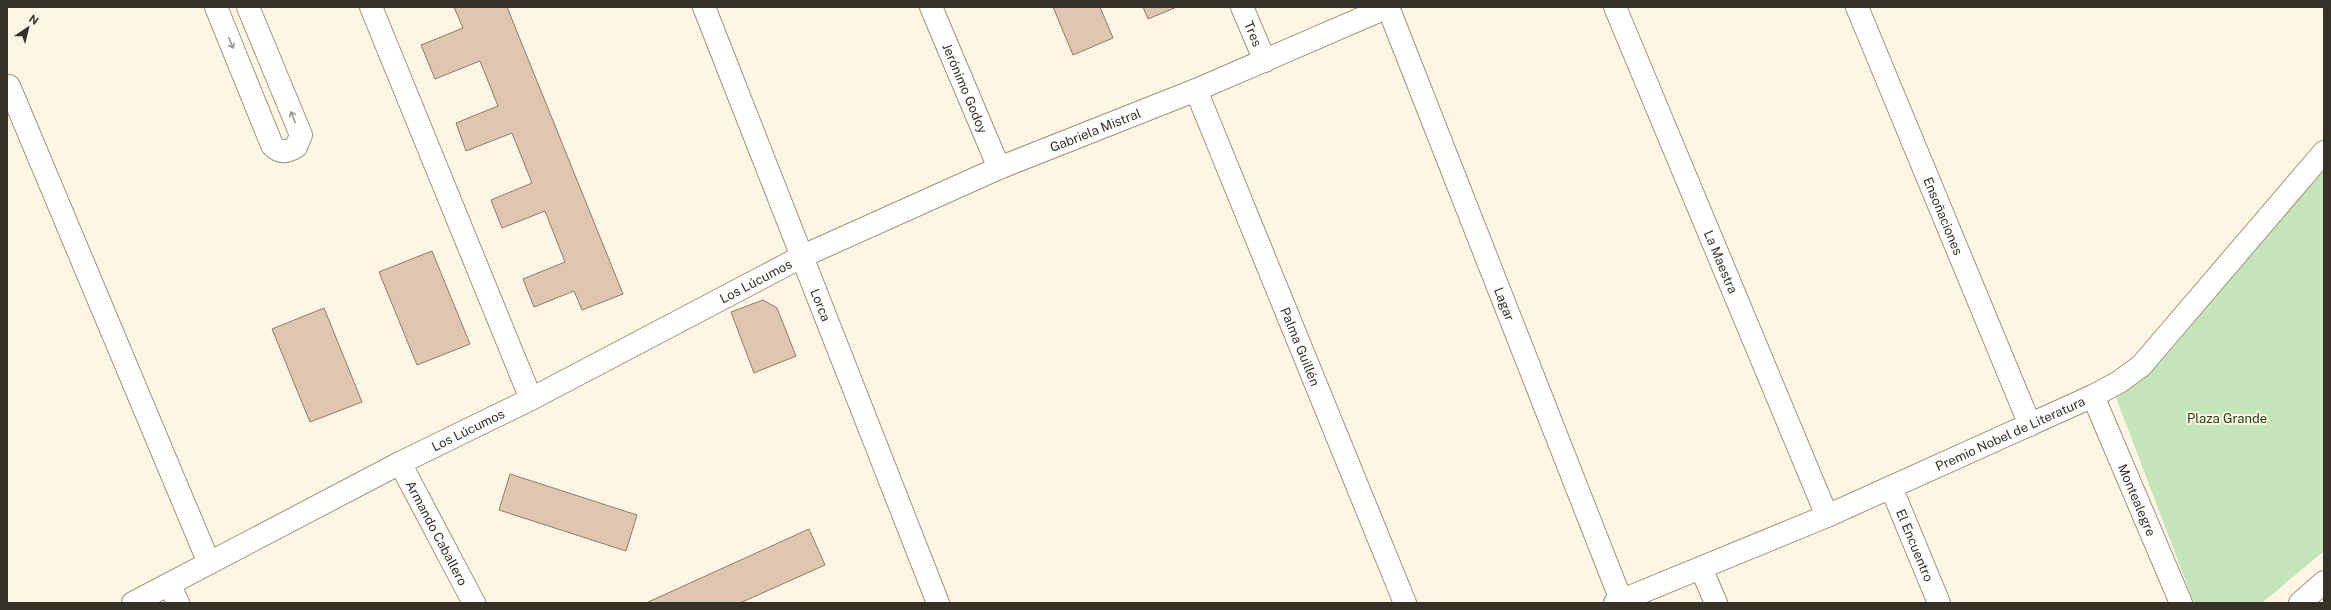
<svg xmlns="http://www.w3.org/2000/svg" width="2331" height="610" font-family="'Public Sans',sans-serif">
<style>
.green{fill:#c4e5b9}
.building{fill:#dec6b2;stroke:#917b67}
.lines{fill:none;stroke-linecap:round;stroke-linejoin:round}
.minor-casing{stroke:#a2947b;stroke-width:24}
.minor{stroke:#fff;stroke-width:22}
.oneway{stroke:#9a9892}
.labels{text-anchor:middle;stroke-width:4;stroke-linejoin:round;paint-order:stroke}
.street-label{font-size:13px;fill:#363126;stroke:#fef5e5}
.park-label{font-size:13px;fill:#1e420e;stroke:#fef5e5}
</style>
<rect width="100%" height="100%" fill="#fef5e5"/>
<path class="green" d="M 2324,171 L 2324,551 L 2262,603 L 2194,603 L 2115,395 Z"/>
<g class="building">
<path d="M 454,7 L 507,7 L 623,294 L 582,310 L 574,291 L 534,307 L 523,279 L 565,262 L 545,211 L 502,228 L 491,200 L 532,183 L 512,133 L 466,151 L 456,123 L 498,106 L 480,61 L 435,79 L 421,45 L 463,28 Z"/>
<path d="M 1053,7 L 1100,7 L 1113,38 L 1073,55 Z"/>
<path d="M 1143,7 L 1177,7 L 1148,19 Z"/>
<path d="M 432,251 L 470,344 L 417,365 L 379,272 Z"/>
<path d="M 763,300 L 777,308 L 796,356 L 754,373 L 731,312 Z"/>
<path d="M 324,308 L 362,402 L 310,422 L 272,329 Z"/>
<path d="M 510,474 L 637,515 L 626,551 L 499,510 Z"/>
<path d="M 809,529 L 825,565 L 740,603 L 646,603 Z"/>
</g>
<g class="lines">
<g class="minor-casing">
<g id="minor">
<path d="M 216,7 L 272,145 C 280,154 287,152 296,147 L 301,135 L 248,7"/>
<path d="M 371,7 L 531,399"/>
<path id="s1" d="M 704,7 L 938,603"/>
<path id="s2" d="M 931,7 L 999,168"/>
<path id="s3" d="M 1242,7 L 1265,61"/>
<path id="s4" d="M 1388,7 L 1621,600"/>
<path id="s5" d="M 1615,7 L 1827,516"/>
<path id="s6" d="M 1857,7 L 2030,425"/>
<path d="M 9,86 L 209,563"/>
<path id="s7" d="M 1196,90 L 1405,603"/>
<path id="s8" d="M 2093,396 L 2181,603"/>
<path id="s9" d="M 400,463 L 474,603"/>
<path id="s10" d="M 1891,487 L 1939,603"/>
<path d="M 1701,568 L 1716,603"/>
<path d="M 169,584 L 178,603"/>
<path id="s11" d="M 133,603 L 400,463 L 531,399 L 803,256 L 999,168 L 1196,90 L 1388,7"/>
<path id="s12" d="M 1615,603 L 1827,516 L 2093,396 L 2119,382 L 2141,366 L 2324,152"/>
<path d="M 2300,603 L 2324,582"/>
</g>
</g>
<use href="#minor" class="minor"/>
</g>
<defs><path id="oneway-shaft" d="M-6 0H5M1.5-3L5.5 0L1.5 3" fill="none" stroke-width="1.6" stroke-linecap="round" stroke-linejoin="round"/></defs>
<g class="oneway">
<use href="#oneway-shaft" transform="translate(231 43) rotate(68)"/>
<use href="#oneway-shaft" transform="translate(293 117) rotate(-112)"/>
</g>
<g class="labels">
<g class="street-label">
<text dy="5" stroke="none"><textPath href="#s3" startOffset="29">Tres</textPath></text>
<text dy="5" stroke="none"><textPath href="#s2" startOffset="88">Jerónimo Godoy</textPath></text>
<text dy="5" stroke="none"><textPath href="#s11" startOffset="1073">Gabriela Mistral</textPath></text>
<text dy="5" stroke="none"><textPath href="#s6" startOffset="226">Ensoñaciones</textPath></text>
<text dy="5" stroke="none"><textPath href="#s5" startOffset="276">La Maestra</textPath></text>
<text dy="5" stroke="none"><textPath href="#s11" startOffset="701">Los Lúcumos</textPath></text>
<text dy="5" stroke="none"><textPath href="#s1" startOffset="320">Lorca</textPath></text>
<text dy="5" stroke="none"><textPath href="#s4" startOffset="319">Lagar</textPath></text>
<text dy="5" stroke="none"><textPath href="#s7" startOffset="277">Palma Guillén</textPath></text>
<text dy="5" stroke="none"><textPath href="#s11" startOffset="377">Los Lúcumos</textPath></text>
<text dy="5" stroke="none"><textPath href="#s12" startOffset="430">Premio Nobel de Literatura</textPath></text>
<text dy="5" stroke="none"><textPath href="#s8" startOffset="113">Montealegre</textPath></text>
<text dy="5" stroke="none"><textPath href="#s9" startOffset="79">Armando Caballero</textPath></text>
<text dy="5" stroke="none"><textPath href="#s10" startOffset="63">El Encuentro</textPath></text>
</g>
<g class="park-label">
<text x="2227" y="423">Plaza Grande</text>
</g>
</g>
<rect width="2331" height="610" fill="none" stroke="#363126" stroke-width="16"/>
<g transform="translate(28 28) rotate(35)" stroke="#fef5e5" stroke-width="3" paint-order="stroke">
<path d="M0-3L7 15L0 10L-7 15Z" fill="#363126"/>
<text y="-6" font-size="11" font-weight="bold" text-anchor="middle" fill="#363126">N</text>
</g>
</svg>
